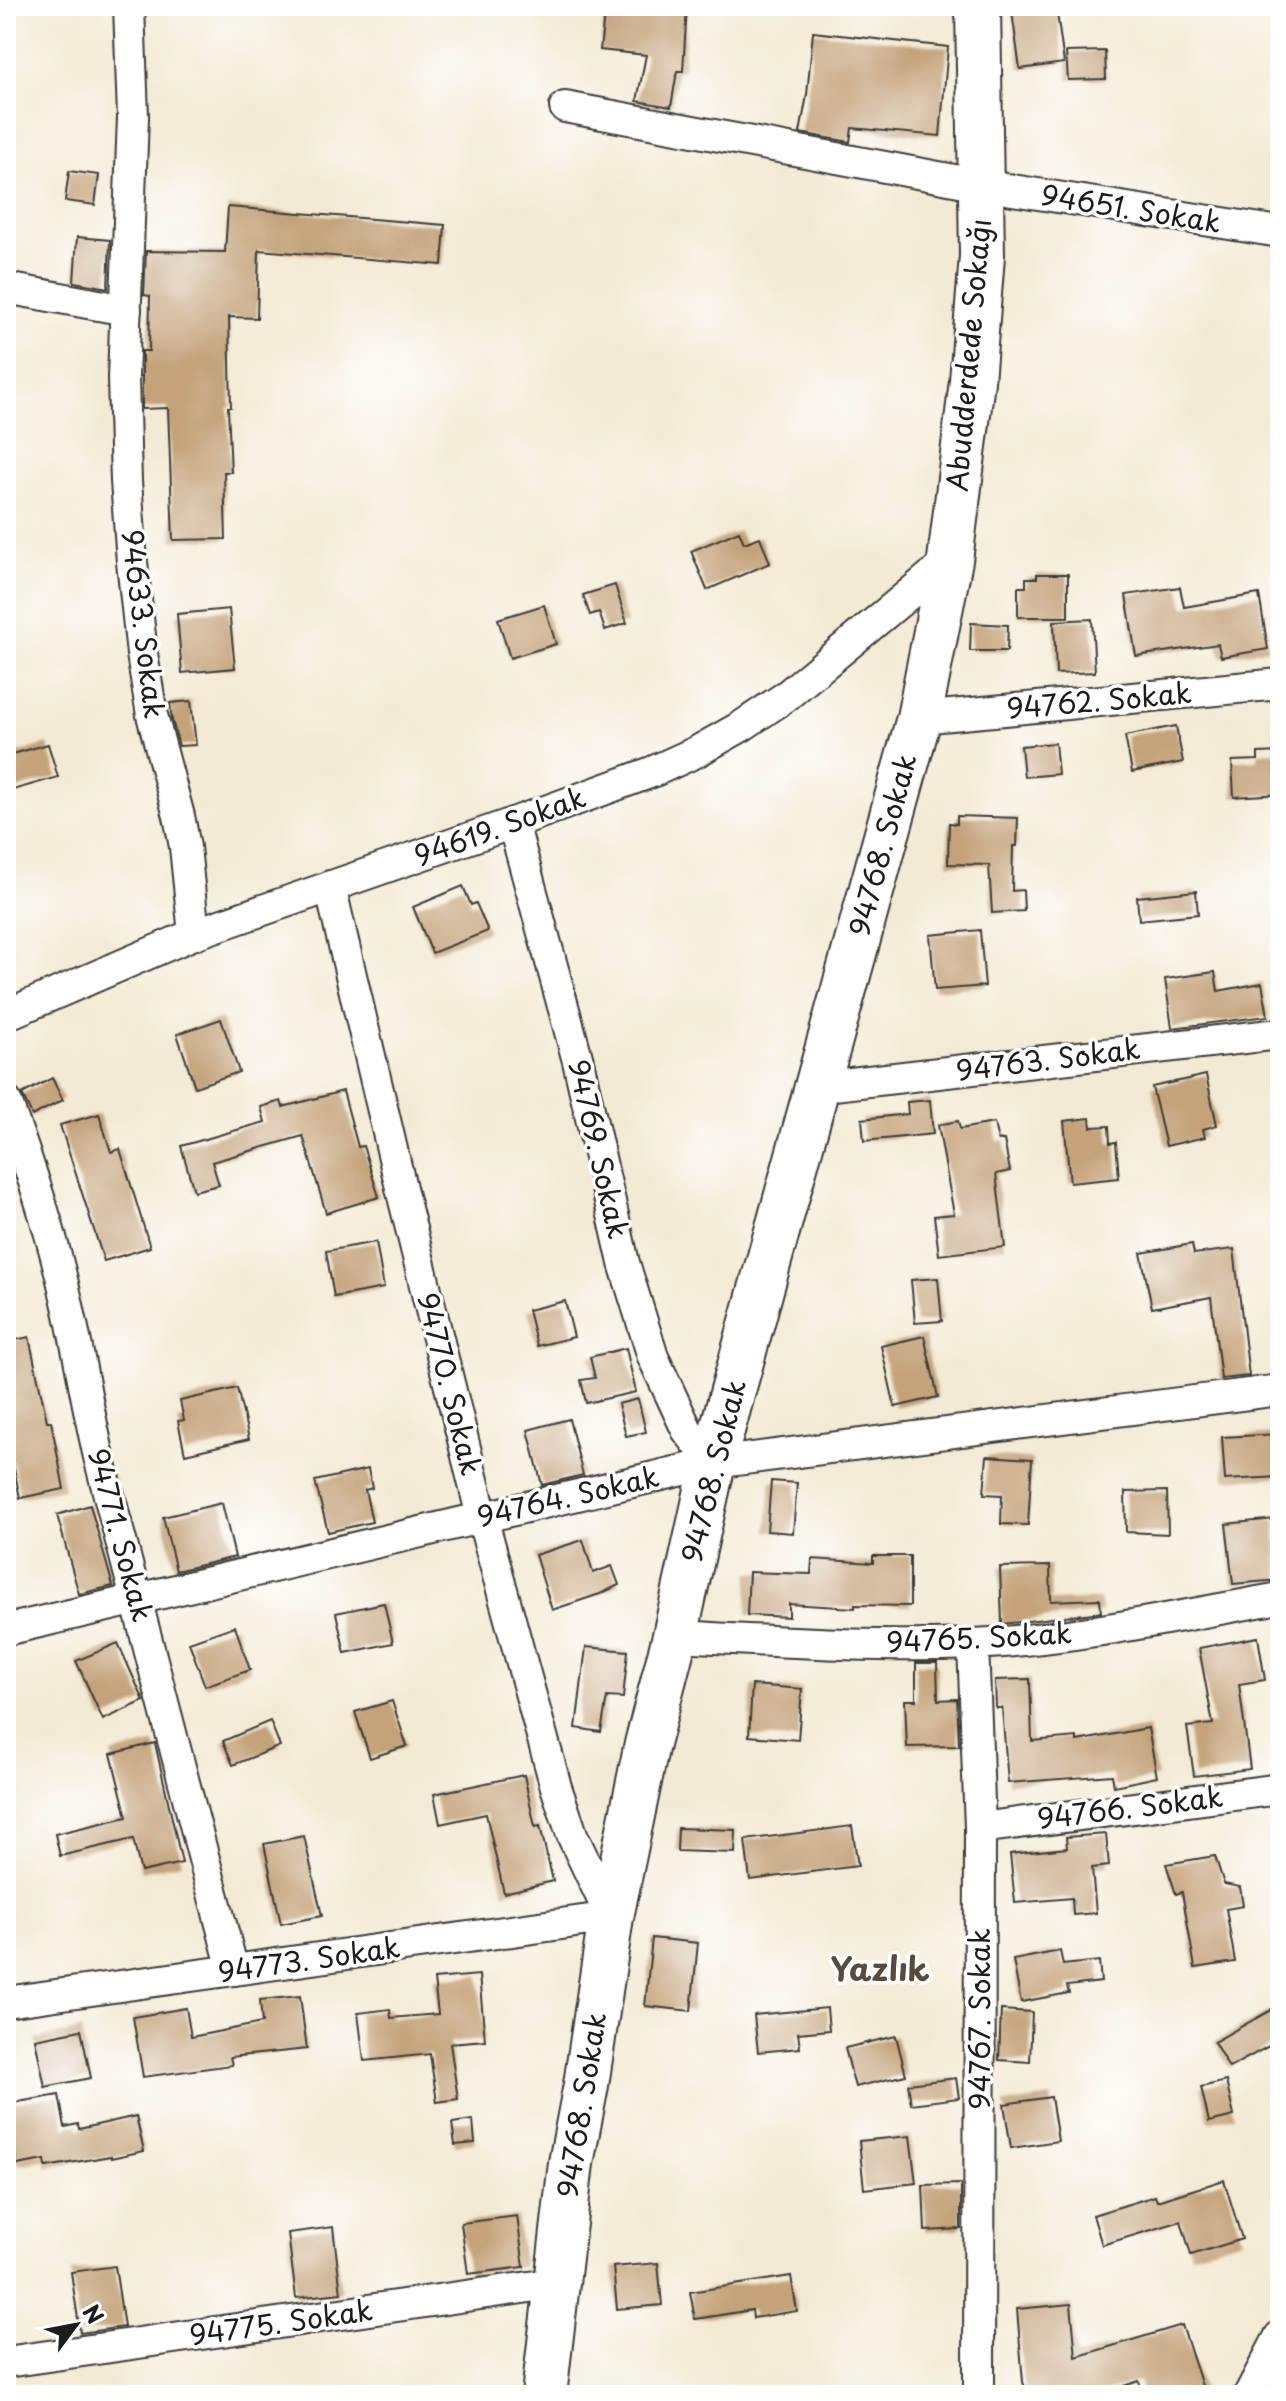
<svg xmlns="http://www.w3.org/2000/svg" width="1286" height="2401" font-family="'Playpen Sans',sans-serif">
<style>
.building{fill:#c4a37a}
.lines{fill:none;stroke-linecap:round;stroke-linejoin:round}
.street-casing{stroke:#3c3b38;stroke-width:34}
.secondary-casing{stroke:#3c3b38;stroke-width:48}
.street{stroke:#fff;stroke-width:30}
.secondary{stroke:#fff;stroke-width:44}
.labels{text-anchor:middle;stroke-width:7;stroke-linejoin:round;paint-order:stroke}
.street-label{font-size:28px;fill:#1c1c1c;stroke:#fff}
.quarter-label{font-size:32px;font-weight:bold;fill:#574b3d;stroke:#fff}
</style>
<rect width="100%" height="100%" fill="#fff"/>
<filter id="ink" filterUnits="userSpaceOnUse"><feTurbulence type="fractalNoise" baseFrequency=".0125" numOctaves="2"/><feDisplacementMap in="SourceGraphic" scale="16" xChannelSelector="R" yChannelSelector="G"/><feConvolveMatrix kernelMatrix="1 2 1 2 8 2 1 2 1" color-interpolation-filters="sRGB"/></filter>
<filter id="wash" filterUnits="userSpaceOnUse"><feTurbulence type="fractalNoise" baseFrequency=".006" numOctaves="4" result="noise"/><feDisplacementMap in="SourceGraphic" scale="32" xChannelSelector="R" yChannelSelector="G"/><feGaussianBlur stdDeviation="1.8" result="paint"/><feColorMatrix in="noise" values="0 0 0 0 0 0 0 0 0 0 0 0 0 0 0 0 0 1.4 0 .05"/><feComposite in="paint" operator="in"/></filter>
<g filter="url(#wash)">
<rect width="100%" height="100%" fill="#f3ead4"/>
<g id="blocks">
<g class="building">
<path d="M 605,6 L 687,6 L 683,71 L 677,71 L 671,107 L 637,101 L 646,55 L 600,50 Z"/>
<path d="M 1056,6 L 1064,63 L 1020,69 L 1012,12 Z"/>
<path d="M 813,32 L 948,47 L 940,136 L 852,128 L 850,142 L 800,133 L 807,95 Z"/>
<path d="M 1105,51 L 1106,79 L 1068,80 L 1066,52 Z"/>
<path d="M 69,171 L 99,175 L 95,205 L 65,201 Z"/>
<path d="M 228,207 L 445,225 L 442,265 L 259,250 L 257,318 L 229,317 L 231,407 L 228,407 L 231,472 L 224,472 L 226,539 L 173,540 L 168,408 L 142,409 L 142,351 L 149,351 L 150,296 L 144,295 L 146,251 L 225,252 Z"/>
<path d="M 77,237 L 110,240 L 108,288 L 74,282 Z"/>
<path d="M 739,531 L 744,543 L 760,537 L 770,563 L 707,590 L 691,551 Z"/>
<path d="M 1037,574 L 1068,574 L 1068,617 L 1018,617 L 1018,587 L 1026,587 L 1026,578 L 1037,578 Z"/>
<path d="M 615,585 L 627,623 L 605,630 L 599,612 L 590,615 L 583,595 Z"/>
<path d="M 1180,587 L 1184,607 L 1259,594 L 1268,649 L 1221,657 L 1218,644 L 1136,656 L 1126,595 Z"/>
<path d="M 544,605 L 556,644 L 510,658 L 498,619 Z"/>
<path d="M 229,609 L 235,668 L 182,673 L 177,614 Z"/>
<path d="M 1092,619 L 1095,672 L 1056,674 L 1054,621 Z"/>
<path d="M 971,623 L 1008,625 L 1007,651 L 970,651 Z"/>
<path d="M 191,701 L 196,745 L 179,746 L 172,720 L 170,703 Z"/>
<path d="M 1176,726 L 1183,762 L 1132,772 L 1125,736 Z"/>
<path d="M 1055,743 L 1058,774 L 1024,777 L 1021,746 Z"/>
<path d="M 48,744 L 58,777 L 6,792 L 6,756 Z"/>
<path d="M 1280,752 L 1280,794 L 1234,797 L 1232,761 L 1258,760 L 1258,753 Z"/>
<path d="M 957,816 L 1018,818 L 1017,846 L 1013,846 L 1012,891 L 1023,890 L 1024,911 L 992,913 L 989,865 L 948,864 L 949,823 L 957,824 Z"/>
<path d="M 463,886 L 471,905 L 476,903 L 488,931 L 432,953 L 413,907 Z"/>
<path d="M 1196,891 L 1198,914 L 1139,920 L 1137,897 Z"/>
<path d="M 980,930 L 985,986 L 935,990 L 930,935 Z"/>
<path d="M 1215,972 L 1218,991 L 1262,983 L 1268,1016 L 1172,1028 L 1165,979 Z"/>
<path d="M 221,1019 L 239,1072 L 195,1087 L 177,1034 Z"/>
<path d="M 1206,1075 L 1217,1125 L 1203,1129 L 1205,1137 L 1166,1146 L 1152,1087 Z"/>
<path d="M 52,1078 L 63,1100 L 32,1116 L 22,1094 Z"/>
<path d="M 343,1091 L 358,1147 L 363,1146 L 379,1197 L 326,1213 L 303,1136 L 212,1162 L 219,1185 L 194,1191 L 181,1146 L 265,1122 L 261,1107 L 281,1101 L 283,1107 Z"/>
<path d="M 930,1100 L 933,1134 L 864,1141 L 862,1119 L 908,1114 L 907,1102 Z"/>
<path d="M 99,1114 L 111,1152 L 120,1149 L 150,1247 L 104,1261 L 60,1125 Z"/>
<path d="M 1090,1118 L 1091,1127 L 1109,1126 L 1110,1143 L 1116,1142 L 1119,1178 L 1070,1183 L 1064,1121 Z"/>
<path d="M 958,1121 L 960,1129 L 994,1123 L 998,1141 L 1004,1140 L 1010,1171 L 996,1174 L 1005,1247 L 939,1255 L 934,1216 L 954,1214 L 938,1125 Z"/>
<path d="M 376,1242 L 384,1288 L 334,1297 L 326,1251 Z"/>
<path d="M 1192,1244 L 1194,1254 L 1234,1249 L 1249,1376 L 1221,1379 L 1211,1297 L 1152,1308 L 1141,1253 Z"/>
<path d="M 938,1278 L 942,1321 L 915,1323 L 911,1280 Z"/>
<path d="M 565,1301 L 574,1337 L 537,1346 L 528,1310 Z"/>
<path d="M 924,1336 L 938,1397 L 895,1407 L 881,1346 Z"/>
<path d="M 29,1337 L 47,1421 L 51,1421 L 64,1489 L 20,1498 L 6,1429 L 6,1342 Z"/>
<path d="M 626,1348 L 636,1392 L 586,1403 L 581,1380 L 595,1378 L 590,1357 Z"/>
<path d="M 237,1388 L 249,1439 L 185,1454 L 178,1421 L 184,1420 L 180,1401 Z"/>
<path d="M 638,1399 L 646,1432 L 626,1436 L 618,1404 Z"/>
<path d="M 569,1419 L 583,1475 L 542,1485 L 528,1430 Z"/>
<path d="M 1280,1434 L 1280,1477 L 1225,1480 L 1222,1437 Z"/>
<path d="M 987,1456 L 1032,1459 L 1028,1525 L 1001,1524 L 1002,1495 L 984,1494 Z"/>
<path d="M 368,1469 L 372,1488 L 365,1490 L 372,1522 L 328,1532 L 315,1481 Z"/>
<path d="M 771,1481 L 797,1483 L 793,1533 L 767,1531 Z"/>
<path d="M 1167,1491 L 1168,1534 L 1126,1532 L 1125,1492 Z"/>
<path d="M 222,1503 L 235,1557 L 176,1571 L 163,1517 Z"/>
<path d="M 90,1505 L 113,1586 L 79,1594 L 57,1515 Z"/>
<path d="M 1275,1519 L 1280,1580 L 1233,1584 L 1226,1524 Z"/>
<path d="M 583,1540 L 593,1573 L 612,1566 L 619,1585 L 600,1594 L 552,1610 L 535,1555 Z"/>
<path d="M 873,1556 L 910,1556 L 910,1606 L 855,1605 L 855,1608 L 789,1604 L 789,1617 L 747,1615 L 749,1572 L 811,1574 L 812,1559 L 873,1563 Z"/>
<path d="M 1050,1566 L 1051,1601 L 1100,1599 L 1101,1612 L 1002,1624 L 1000,1567 Z"/>
<path d="M 384,1603 L 393,1643 L 345,1653 L 336,1613 Z"/>
<path d="M 235,1626 L 250,1670 L 205,1686 L 189,1642 Z"/>
<path d="M 1258,1637 L 1265,1680 L 1239,1684 L 1250,1769 L 1194,1776 L 1187,1727 L 1213,1724 L 1199,1648 Z"/>
<path d="M 118,1643 L 144,1701 L 103,1720 L 76,1661 Z"/>
<path d="M 586,1647 L 628,1651 L 623,1698 L 607,1697 L 601,1732 L 576,1728 Z"/>
<path d="M 916,1663 L 937,1663 L 938,1700 L 957,1699 L 959,1746 L 907,1747 L 905,1700 L 916,1700 Z"/>
<path d="M 1030,1679 L 1032,1741 L 1077,1737 L 1077,1741 L 1148,1728 L 1157,1777 L 1114,1786 L 1112,1775 L 1008,1783 L 1002,1708 L 996,1708 L 995,1680 Z"/>
<path d="M 752,1685 L 802,1689 L 798,1740 L 749,1736 Z"/>
<path d="M 392,1701 L 407,1746 L 370,1758 L 355,1712 Z"/>
<path d="M 270,1721 L 280,1746 L 233,1765 L 223,1741 Z"/>
<path d="M 155,1743 L 182,1863 L 141,1872 L 133,1839 L 60,1856 L 55,1834 L 127,1817 L 111,1754 Z"/>
<path d="M 524,1775 L 535,1827 L 540,1826 L 553,1881 L 504,1893 L 486,1814 L 440,1824 L 434,1794 Z"/>
<path d="M 852,1826 L 858,1866 L 750,1880 L 745,1840 Z"/>
<path d="M 678,1828 L 736,1830 L 735,1853 L 677,1851 Z"/>
<path d="M 1106,1834 L 1109,1866 L 1092,1868 L 1096,1913 L 1073,1915 L 1072,1898 L 1015,1903 L 1010,1854 L 1067,1848 L 1066,1837 Z"/>
<path d="M 304,1836 L 322,1916 L 281,1924 L 264,1844 Z"/>
<path d="M 1215,1856 L 1224,1884 L 1240,1887 L 1243,1906 L 1226,1909 L 1235,1962 L 1195,1968 L 1182,1892 L 1176,1894 L 1166,1864 Z"/>
<path d="M 652,1938 L 698,1943 L 691,2011 L 645,2006 Z"/>
<path d="M 1060,1951 L 1063,1965 L 1099,1961 L 1101,1982 L 1067,1986 L 1069,1993 L 1021,2002 L 1013,1960 Z"/>
<path d="M 479,1975 L 485,2040 L 450,2043 L 458,2099 L 437,2102 L 430,2054 L 364,2061 L 358,2013 L 390,2009 L 391,2018 L 438,2014 L 434,1979 Z"/>
<path d="M 300,1996 L 307,2049 L 230,2057 L 232,2065 L 143,2077 L 133,2017 L 186,2008 L 191,2037 L 262,2023 L 260,2000 Z"/>
<path d="M 1280,2005 L 1280,2040 L 1229,2068 L 1214,2042 Z"/>
<path d="M 827,2008 L 829,2030 L 798,2033 L 800,2048 L 758,2052 L 754,2015 Z"/>
<path d="M 1001,2010 L 1032,2012 L 1030,2062 L 999,2060 Z"/>
<path d="M 81,2030 L 91,2078 L 45,2087 L 35,2039 Z"/>
<path d="M 896,2036 L 906,2075 L 855,2087 L 845,2048 Z"/>
<path d="M 956,2078 L 959,2098 L 911,2104 L 908,2084 Z"/>
<path d="M 1226,2081 L 1234,2116 L 1209,2122 L 1201,2087 Z"/>
<path d="M 59,2095 L 65,2127 L 78,2124 L 79,2129 L 136,2116 L 144,2151 L 111,2158 L 111,2156 L 46,2167 L 45,2160 L 17,2165 L 6,2104 Z"/>
<path d="M 1051,2097 L 1058,2141 L 1011,2148 L 1004,2104 Z"/>
<path d="M 473,2120 L 475,2143 L 455,2145 L 452,2123 Z"/>
<path d="M 910,2136 L 916,2183 L 864,2189 L 859,2141 Z"/>
<path d="M 1224,2180 L 1242,2239 L 1191,2255 L 1181,2221 L 1102,2245 L 1093,2215 L 1155,2196 L 1157,2201 Z"/>
<path d="M 961,2184 L 961,2229 L 925,2231 L 923,2185 Z"/>
<path d="M 517,2216 L 524,2267 L 468,2274 L 461,2223 Z"/>
<path d="M 333,2227 L 341,2293 L 296,2298 L 288,2233 Z"/>
<path d="M 658,2263 L 662,2305 L 617,2309 L 613,2267 Z"/>
<path d="M 115,2266 L 124,2327 L 80,2333 L 71,2272 Z"/>
<path d="M 791,2276 L 797,2311 L 753,2318 L 752,2310 L 695,2319 L 690,2292 Z"/>
<path d="M 1071,2304 L 1076,2357 L 1182,2325 L 1205,2395 L 1143,2395 L 1139,2381 L 1098,2395 L 1028,2395 L 1023,2382 L 1017,2309 Z"/>
</g>
</g>
</g>
<g filter="url(#ink)">
<use href="#blocks" fill-opacity="0" stroke="#3c3b38" stroke-width="2"/>
<g class="lines">
<g class="street-casing">
<g id="street">
<path d="M 129,6 L 133,117 L 123,378 L 126,481 L 132,562 L 142,654 L 152,715 L 179,816 L 185,847 L 194,934"/>
<path d="M 565,107 L 981,185 L 1280,232"/>
<path d="M 6,288 L 126,310"/>
<path d="M 919,718 L 1280,684"/>
<path d="M 513,823 L 578,1061 L 624,1263 L 653,1357 L 687,1430 L 713,1463"/>
<path d="M 6,1015 L 194,934 L 513,823 L 652,772 L 696,752 L 742,726 L 785,697 L 950,560"/>
<path d="M 816,1087 L 1280,1034"/>
<path d="M 6,1101 C 30,1166 52,1233 67,1301 C 79,1353 87,1405 99,1457 L 233,1970"/>
<path d="M 6,1630 L 713,1463 L 1280,1390"/>
<path d="M 675,1636 C 774,1641 874,1648 973,1644 C 1077,1639 1178,1616 1280,1598"/>
<path d="M 973,1644 L 980,1828 L 979,2395"/>
<path d="M 980,1828 L 1280,1789"/>
<path d="M 6,2002 L 611,1917 L 573,1837 L 556,1787 L 482,1517 L 402,1192 L 330,886"/>
<path d="M 6,2362 L 557,2283"/>
<path d="M 1249,2395 L 1280,2336"/>
</g>
</g>
<g class="secondary-casing">
<path id="secondary" d="M 544,2395 L 571,2163 L 586,2085 L 611,1917 L 646,1748 L 675,1636 L 713,1463 L 919,718 L 950,560 L 972,381 L 982,256 L 978,6"/>
</g>
<use href="#street" class="street"/>
<use href="#secondary" class="secondary"/>
</g>
</g>
<g class="labels">
<g class="street-label">
<text transform="translate(1131 209) rotate(9)" y="10">94651. Sokak</text>
<text transform="translate(969 355) rotate(-85)" y="10">Abudderdede Sokağı</text>
<text transform="translate(143 624) rotate(83)" y="10">94633. Sokak</text>
<text transform="translate(1099 701) rotate(-5)" y="10">94762. Sokak</text>
<text transform="translate(500 827) rotate(-20)" y="10">94619. Sokak</text>
<text transform="translate(883 845) rotate(-75)" y="10">94768. Sokak</text>
<text transform="translate(1048 1060) rotate(-7)" y="10">94763. Sokak</text>
<text transform="translate(598 1149) rotate(77)" y="10">94769. Sokak</text>
<text transform="translate(449 1384) rotate(76)" y="10">94770. Sokak</text>
<text transform="translate(714 1471) rotate(-76)" y="10">94768. Sokak</text>
<text transform="translate(568 1497) rotate(-13)" y="10">94764. Sokak</text>
<text transform="translate(120 1535) rotate(75)" y="10">94771. Sokak</text>
<text transform="translate(979 1638) rotate(-3)" y="10">94765. Sokak</text>
<text transform="translate(1130 1808) rotate(-7)" y="10">94766. Sokak</text>
<text transform="translate(309 1960) rotate(-8)" y="10">94773. Sokak</text>
<text transform="translate(980 2019) rotate(-90)" y="10">94767. Sokak</text>
<text transform="translate(582 2105) rotate(-81)" y="10">94768. Sokak</text>
<text transform="translate(281 2323) rotate(-8)" y="10">94775. Sokak</text>
</g>
<g class="quarter-label">
<text x="880" y="1981">Yazlık</text>
</g>
</g>
<rect width="1286" height="2401" fill="none" stroke="#fff" stroke-width="32"/>
<g transform="translate(76 2325) rotate(58)" stroke="#ffffff" stroke-width="6" paint-order="stroke">
<path d="M0-6L14 30L0 20L-14 30Z" fill="#1c1c1c"/>
<text y="-12" font-size="22" font-weight="bold" text-anchor="middle" fill="#1c1c1c">N</text>
</g>
</svg>
